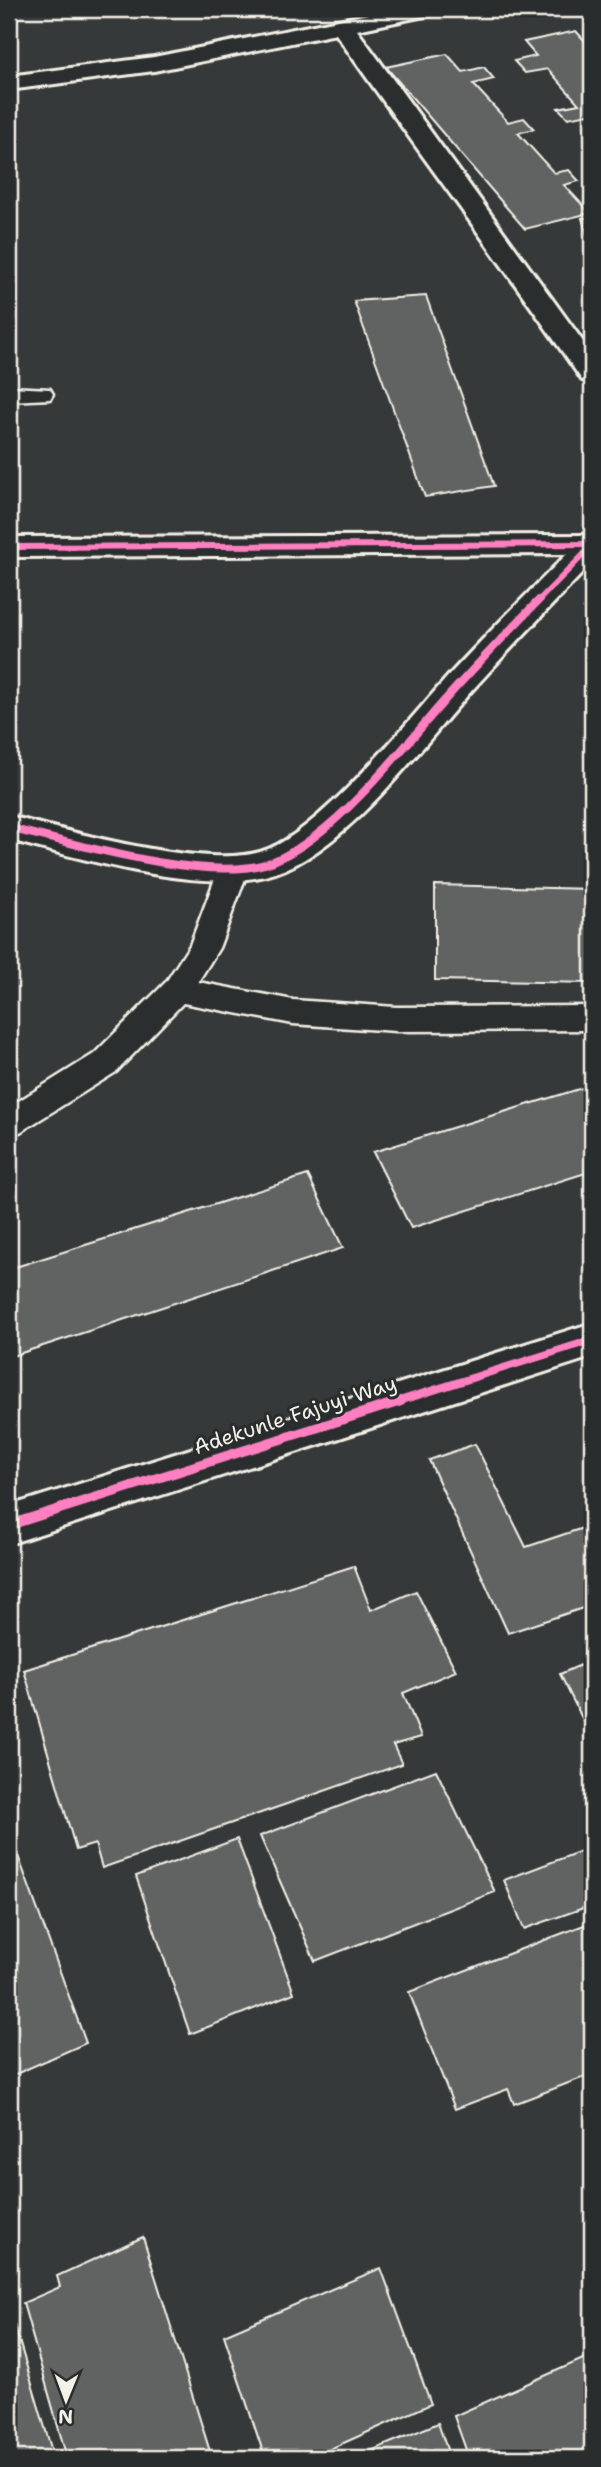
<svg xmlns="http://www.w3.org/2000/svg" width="601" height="2467" font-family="'Shantell Sans',sans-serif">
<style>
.building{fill:#616362;stroke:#f4f1e8;stroke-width:2}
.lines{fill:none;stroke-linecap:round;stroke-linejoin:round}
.service-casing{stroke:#f4f1e8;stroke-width:5}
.minor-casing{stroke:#f4f1e8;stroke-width:6}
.tertiary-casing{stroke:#f4f1e8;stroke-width:6}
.service{fill:#2a2d2e;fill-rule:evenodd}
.minor{fill:#2a2d2e;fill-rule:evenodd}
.tertiary{fill:#2a2d2e;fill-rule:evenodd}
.cycleway-far2-casing{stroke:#2a2d2e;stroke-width:9}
.cycleway-far1-casing{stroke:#2a2d2e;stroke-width:12}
.cycleway-casing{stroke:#2a2d2e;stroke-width:15}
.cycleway-far2{stroke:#ff80c0;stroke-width:6}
.cycleway-far1{stroke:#ff80c0;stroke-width:8}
.cycleway{stroke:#ff80c0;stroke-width:10}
.labels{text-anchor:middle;stroke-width:6;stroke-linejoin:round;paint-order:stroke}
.street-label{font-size:21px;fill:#f4f1e8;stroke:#2a2d2e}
</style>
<rect width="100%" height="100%" fill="#363939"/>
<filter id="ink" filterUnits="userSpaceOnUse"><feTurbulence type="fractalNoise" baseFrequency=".0143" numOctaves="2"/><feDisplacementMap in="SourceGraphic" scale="14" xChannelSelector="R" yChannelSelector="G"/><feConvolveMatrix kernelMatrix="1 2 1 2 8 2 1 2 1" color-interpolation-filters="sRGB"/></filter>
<g filter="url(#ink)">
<g class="building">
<path d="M 576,31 L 592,49 L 592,118 L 588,114 L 568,118 L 558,108 L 579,104 L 548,69 L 525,73 L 514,61 L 536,56 L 524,42 Z"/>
<path d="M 447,54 L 463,72 L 484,67 L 494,79 L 473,84 L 508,122 L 524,118 L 534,129 L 518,133 L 554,173 L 569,170 L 579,181 L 564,185 L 590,213 L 525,229 L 386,67 Z"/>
<path d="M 582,218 L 592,218 L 592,252 Z"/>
<path d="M 426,296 L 494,486 L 425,497 L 354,301 Z"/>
<path d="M 435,885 L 592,889 L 592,983 L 435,980 Z"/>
<path d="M 592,1085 L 592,1171 L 411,1228 L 373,1152 Z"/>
<path d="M 308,1175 L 343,1248 L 9,1357 L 9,1269 Z"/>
<path d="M 475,1444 L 526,1547 L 592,1525 L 592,1605 L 508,1633 L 429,1460 Z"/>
<path d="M 354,1566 L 371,1610 L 416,1591 L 456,1671 L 403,1693 L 421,1737 L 393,1745 L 402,1764 L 102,1868 L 95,1844 L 76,1850 L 24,1670 Z"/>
<path d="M 592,1660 L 592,1738 L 560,1674 Z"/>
<path d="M 436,1770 L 495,1892 L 315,1961 L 260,1836 Z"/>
<path d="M 9,1831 L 86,2043 L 9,2077 Z"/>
<path d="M 237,1839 L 294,1993 L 190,2034 L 136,1876 Z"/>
<path d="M 584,1850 L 592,1869 L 592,1905 L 524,1929 L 504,1880 Z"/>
<path d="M 592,1922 L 592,2074 L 514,2104 L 508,2089 L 455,2109 L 409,1992 Z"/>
<path d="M 143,2237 L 212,2458 L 67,2458 L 23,2303 L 60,2287 L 57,2276 Z"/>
<path d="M 381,2268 L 431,2404 L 310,2458 L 265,2458 L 224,2335 Z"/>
<path d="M 9,2307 L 54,2458 L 9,2458 Z"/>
<path d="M 592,2355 L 592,2458 L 469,2458 L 454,2416 Z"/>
<path d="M 438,2423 L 450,2458 L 354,2458 Z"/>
</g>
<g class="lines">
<g class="service-casing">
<g id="service">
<path d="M 9,387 L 50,389 L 53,394 L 50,399 L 9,401 Z"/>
<path d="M 234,857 L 244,860 L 249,868 L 219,948 L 198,982 L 293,1000 L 396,1007 L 592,1006 L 592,1030 L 396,1031 L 293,1024 L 183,1003 L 116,1072 L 20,1132 L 9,1136 L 9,1107 L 94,1054 L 166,982 L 190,945 L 219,868 L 224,860 Z"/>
</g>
</g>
<g class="minor-casing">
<g id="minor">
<path d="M 393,9 L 438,9 L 434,14 L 357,30 L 592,354 L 592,382 L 582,380 C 502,263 417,150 336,34 L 154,71 L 9,90 L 9,76 L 154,57 Z"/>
<path d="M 592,535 L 592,563 C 553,604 513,645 475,687 C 423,744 341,859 265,876 C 192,893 81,858 9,840 L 9,816 C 70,831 201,869 260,852 C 318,836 409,719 452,672 C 489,632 528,593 567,554 L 9,557 L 9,537 Z"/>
</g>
</g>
<g class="tertiary-casing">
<path id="tertiary" d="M 592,1323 L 592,1357 L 9,1544 L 9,1506 Z"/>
</g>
<use href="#service" class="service"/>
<use href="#minor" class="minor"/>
<use href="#tertiary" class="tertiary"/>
<g class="cycleway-far2-casing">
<g id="cycleway-far2">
<path d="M 9,547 L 592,544"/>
<path d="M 537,602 L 592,546"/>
</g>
</g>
<g class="cycleway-far1-casing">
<g id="cycleway-far1">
<path d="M 9,828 C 72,843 204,882 265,864 C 329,844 401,750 444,701 C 475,666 507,633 539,600"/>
<path d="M 396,1402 L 592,1340"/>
</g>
</g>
<g class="cycleway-casing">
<path id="cycleway" d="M 9,1525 L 401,1401"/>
</g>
<use href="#cycleway-far2" class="cycleway-far2"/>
<use href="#cycleway-far1" class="cycleway-far1"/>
<use href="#cycleway" class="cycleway"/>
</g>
</g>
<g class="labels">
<g class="street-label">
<text transform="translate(295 1415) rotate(-18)" y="7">Adekunle Fajuyi Way</text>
</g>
</g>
<rect width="601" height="2467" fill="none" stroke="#2a2d2e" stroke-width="35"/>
<rect x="18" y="18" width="566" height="2432" fill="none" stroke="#f4f1e8" stroke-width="2.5" filter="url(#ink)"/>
<g transform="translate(66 2400) rotate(181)" stroke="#2a2d2e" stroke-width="5" paint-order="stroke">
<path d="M0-5L12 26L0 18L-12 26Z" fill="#f4f1e8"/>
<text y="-10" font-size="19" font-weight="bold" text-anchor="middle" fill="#f4f1e8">N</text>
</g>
</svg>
